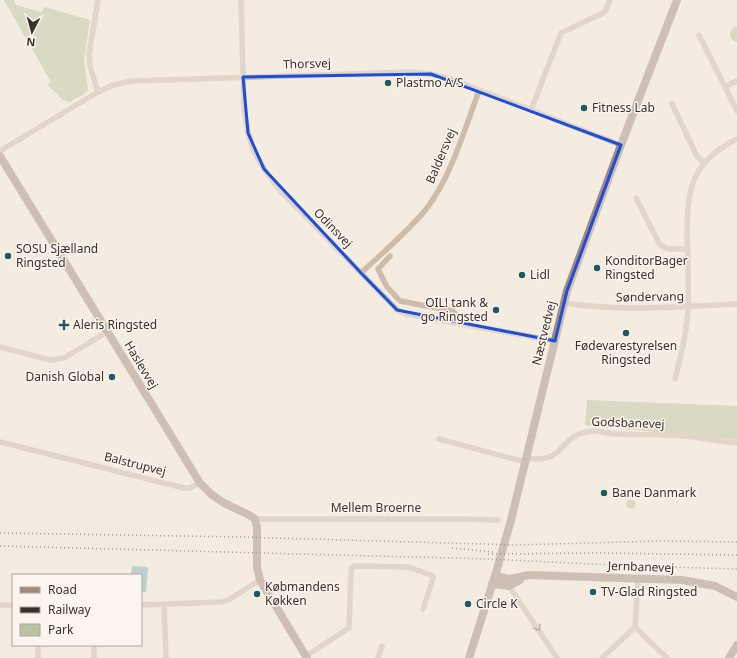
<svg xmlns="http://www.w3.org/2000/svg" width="737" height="658" font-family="'Noto Sans',sans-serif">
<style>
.green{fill:#b8c4a0}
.water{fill:#7fb0b2}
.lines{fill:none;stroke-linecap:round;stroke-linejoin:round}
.street{stroke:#cdbbac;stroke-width:5.5}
.secondary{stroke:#a18a7d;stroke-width:8}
.rail{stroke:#3b302b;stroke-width:1.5;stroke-dasharray:1 3;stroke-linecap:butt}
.oneway{stroke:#7d6f65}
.marked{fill:none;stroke:#1d4ed8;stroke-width:3;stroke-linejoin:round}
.poi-dot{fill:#1f5a5e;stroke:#fbf5ee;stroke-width:1.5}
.labels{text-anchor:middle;stroke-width:3;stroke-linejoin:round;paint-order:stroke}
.street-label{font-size:12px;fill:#3b302b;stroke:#fbf5ee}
.poi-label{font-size:12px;fill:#3b302b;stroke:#fbf5ee;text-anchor:start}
</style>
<rect width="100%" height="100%" fill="#f4ebe1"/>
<g class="green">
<path d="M 4,0 L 14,0 L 16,5 L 41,12 L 45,7 L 90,20 L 84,60 L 88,90 L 84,94 L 70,102 L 63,100 L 47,84 L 51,82 Z"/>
<path d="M 734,27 L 737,27 L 737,42 C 729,40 728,33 734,27 Z"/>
<path d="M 587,400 L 737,406 L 737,440 L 585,425 Z"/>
<circle cx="631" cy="504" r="4.5"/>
</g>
<path class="water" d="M 132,566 L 146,567 L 148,568 L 146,592 L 141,592 L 141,575 L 131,575 Z"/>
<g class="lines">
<g class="street">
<path d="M 241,0 L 244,109 L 248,133 L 254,152 L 264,169 L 277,187 L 397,310 L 406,314 L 555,341"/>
<path d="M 699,35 L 737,111"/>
<path d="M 725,87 L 737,81"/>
<path d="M 98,92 L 90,66 L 89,54 L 98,0"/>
<path d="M 672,104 L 697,156 L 704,163"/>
<path d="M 531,110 L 561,33 L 605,12 L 610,0"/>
<path d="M 0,151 L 98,92 L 113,85 L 132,81 L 409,72 L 431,74 L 451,79 L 621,145"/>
<path d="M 636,198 L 660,245 L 668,249 L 688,249"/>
<path d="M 390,256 L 378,269 L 387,287 L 400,301 L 453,311 L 456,315 L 455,323"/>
<path d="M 361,273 C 382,253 409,231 427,208 C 451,177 465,128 479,91"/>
<path d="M 564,303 C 624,312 677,307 737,304"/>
<path d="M 0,347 L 50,360 L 64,358 L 107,332"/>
<path d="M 675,379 C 681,355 687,332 688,307 C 689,284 688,260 687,237 C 687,189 691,162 737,139"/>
<path d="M 439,439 L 525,462"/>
<path d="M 0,442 L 184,488 L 190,488 L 200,483"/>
<path d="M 527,458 C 564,464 558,439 585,432 C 596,429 607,434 618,434 C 640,435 661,434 683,436 C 701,437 718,442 737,443"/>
<path d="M 255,519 L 468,519 L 498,520"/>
<path d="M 509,586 L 557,658"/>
<path d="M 0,605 L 13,605"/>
<path d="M 141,605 L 222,602 L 230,599 L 260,580"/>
<path d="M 164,605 L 166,658"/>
<path d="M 635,627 L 667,658"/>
<path d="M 94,645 L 94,658"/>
<path d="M 306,656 L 349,628 L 351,570 L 354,566 L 408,567 L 431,575 L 433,576 L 433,579 L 423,609"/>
<path d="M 38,658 L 38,645"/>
<path d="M 378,658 L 382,646"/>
<path d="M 602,658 L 635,627 L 638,578"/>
</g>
<g class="secondary">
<path d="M 0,156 L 200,483 L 211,494 L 224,503 L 249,515 L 255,519 L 257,528 L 257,567 L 260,580 L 307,658"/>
<path d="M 495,576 L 510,579 L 529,575 L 682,580 L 715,586 L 737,597"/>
<path d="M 492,584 L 509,586 L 520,580"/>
<path d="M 469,658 L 495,576 L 511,520 L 567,291 L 621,145 L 677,0"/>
<path d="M 729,658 L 737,645"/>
</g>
<g class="rail">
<path d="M 0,533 L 241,537 L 515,545 L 661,541 L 737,542"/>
<path d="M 0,546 L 489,559 L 633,566 L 737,569"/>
<path d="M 452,548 L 493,552"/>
<path d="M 488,554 L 598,553 L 737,555"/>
</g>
</g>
<defs><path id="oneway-chevron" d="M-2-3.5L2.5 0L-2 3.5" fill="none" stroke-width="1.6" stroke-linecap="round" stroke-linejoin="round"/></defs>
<use class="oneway" href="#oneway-chevron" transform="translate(538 628) rotate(57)"/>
<path d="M0 0H737V658H0ZM 431,74 L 621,145 L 567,291 L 555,341 L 397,310 L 361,273 L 264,169 L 248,133 L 243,77 Z" fill="#f4ebe1" fill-opacity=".55" fill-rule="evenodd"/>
<path class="marked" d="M 431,74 L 621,145 L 567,291 L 555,341 L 397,310 L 361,273 L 264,169 L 248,133 L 243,77 Z"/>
<g class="poi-dot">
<circle cx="388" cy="83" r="4"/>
<circle cx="584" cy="108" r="4"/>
<circle cx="8" cy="256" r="4"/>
<circle cx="597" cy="268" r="4"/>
<circle cx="522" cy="275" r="4"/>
<circle cx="496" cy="310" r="4"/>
<path d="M62 319h4v4h4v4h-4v4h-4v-4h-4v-4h4z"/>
<circle cx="626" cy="333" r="4"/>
<circle cx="112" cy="377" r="4"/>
<circle cx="604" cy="493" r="4"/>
<circle cx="593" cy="592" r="4"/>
<circle cx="257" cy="594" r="4"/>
<circle cx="468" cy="604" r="4"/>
</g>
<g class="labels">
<g class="street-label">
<text transform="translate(307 64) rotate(-2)" y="4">Thorsvej</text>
<text transform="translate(441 156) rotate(-67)" y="4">Baldersvej</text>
<text transform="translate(333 228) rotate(46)" y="4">Odinsvej</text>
<text transform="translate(650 297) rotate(-1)" y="4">Søndervang</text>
<text transform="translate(544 333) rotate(-76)" y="4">Næstvedvej</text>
<text transform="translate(141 365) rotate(59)" y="4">Haslevvej</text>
<text transform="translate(628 423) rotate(2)" y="4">Godsbanevej</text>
<text transform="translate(135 464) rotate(14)" y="4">Balstrupvej</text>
<text x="376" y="512">Mellem Broerne</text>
<text transform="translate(641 567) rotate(2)" y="4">Jernbanevej</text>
</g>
<g class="poi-label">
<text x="396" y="87">Plastmo A/S</text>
<text x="592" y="112">Fitness Lab</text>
<text x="16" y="253">SOSU Sjælland<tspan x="16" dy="14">Ringsted</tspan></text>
<text x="605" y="265">KonditorBager<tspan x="605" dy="14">Ringsted</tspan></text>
<text x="530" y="279">Lidl</text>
<text x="488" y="307" text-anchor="end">OIL! tank &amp;<tspan x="488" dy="14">go Ringsted</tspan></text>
<text x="73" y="329">Aleris Ringsted</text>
<text x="626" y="350" text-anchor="middle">Fødevarestyrelsen<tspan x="626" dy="14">Ringsted</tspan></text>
<text x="104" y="381" text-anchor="end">Danish Global</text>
<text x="612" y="497">Bane Danmark</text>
<text x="265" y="591">Købmandens<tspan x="265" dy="14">Køkken</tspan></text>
<text x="601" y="596">TV-Glad Ringsted</text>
<text x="476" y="608">Circle K</text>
</g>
</g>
<rect x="12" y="574" width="130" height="72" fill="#fbf5ee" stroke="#aea6a0"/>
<rect x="20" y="587" width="20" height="6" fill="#a18a7d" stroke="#aea6a0"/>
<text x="48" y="594" font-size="12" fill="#3b302b">Road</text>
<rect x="20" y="607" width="20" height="6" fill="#3b302b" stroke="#aea6a0"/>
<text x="48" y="614" font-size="12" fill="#3b302b">Railway</text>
<rect x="20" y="624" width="20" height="12" fill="#b8c4a0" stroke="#aea6a0"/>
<text x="48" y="634" font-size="12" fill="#3b302b">Park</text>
<g transform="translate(32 32) rotate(186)" stroke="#fbf5ee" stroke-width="3" paint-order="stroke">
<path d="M0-3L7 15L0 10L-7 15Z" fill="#3b302b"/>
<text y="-6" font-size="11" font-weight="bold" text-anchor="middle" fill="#3b302b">N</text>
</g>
</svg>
